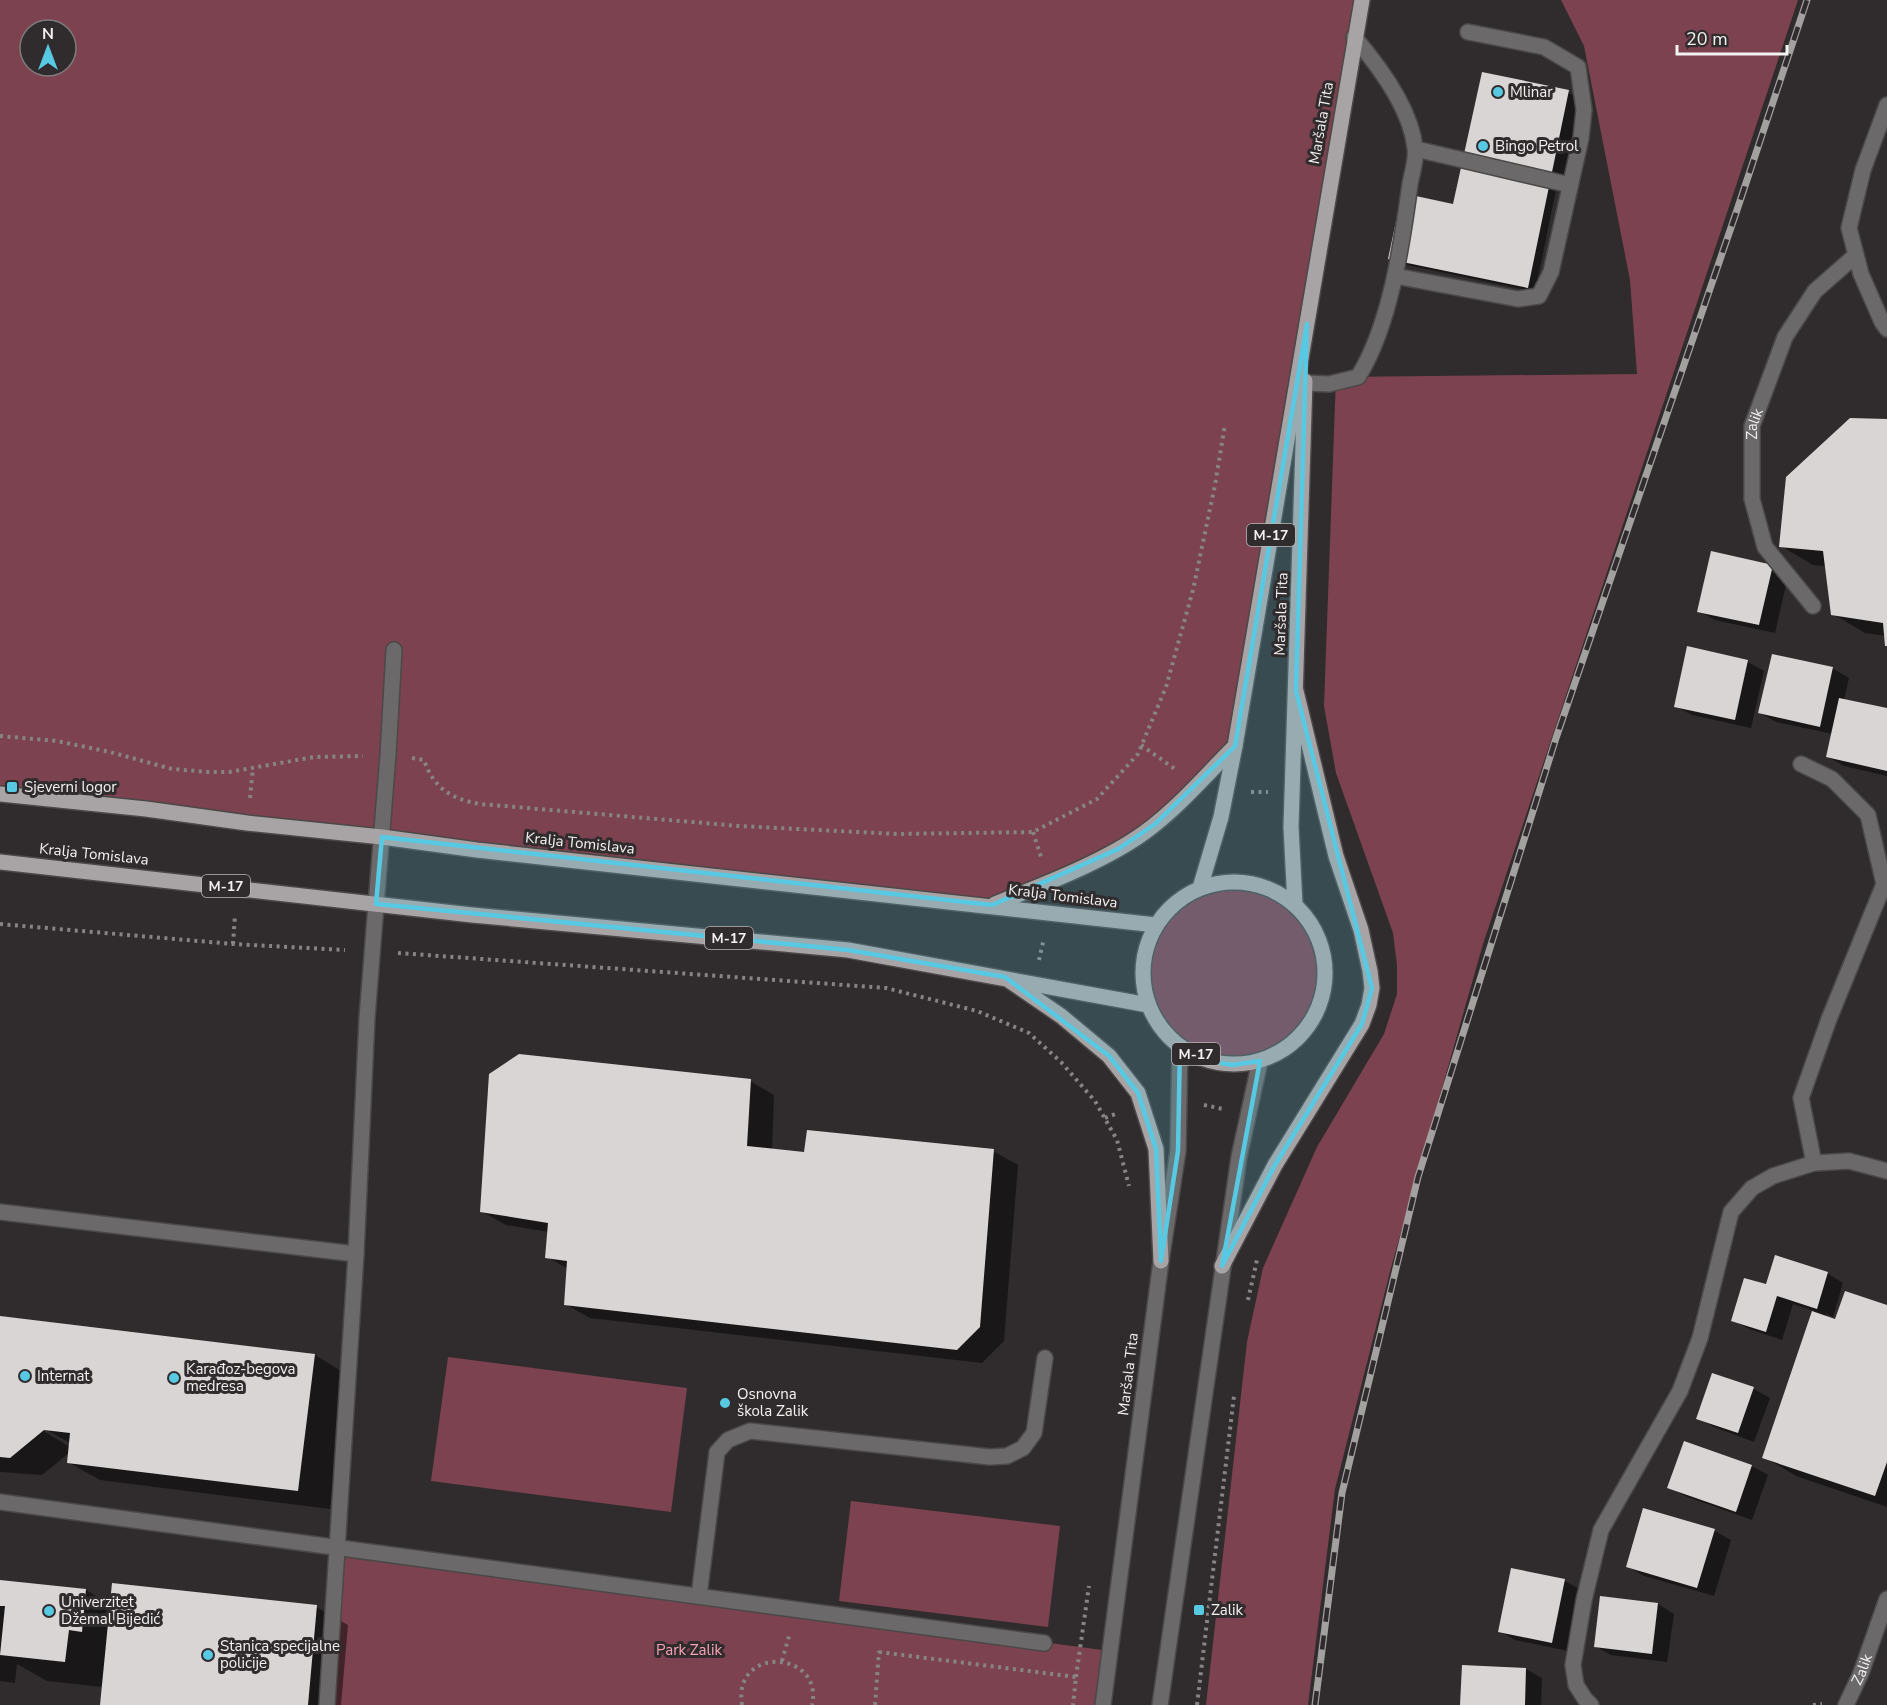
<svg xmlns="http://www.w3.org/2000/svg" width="1887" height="1705" font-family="'Nunito Sans',sans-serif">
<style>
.green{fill:#7c4250;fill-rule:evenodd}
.shadow{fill:#0007;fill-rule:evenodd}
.building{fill:#dad5d5}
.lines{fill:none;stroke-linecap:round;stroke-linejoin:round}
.minor-casing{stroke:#4b4848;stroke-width:18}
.major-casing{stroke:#4b4848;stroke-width:18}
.path{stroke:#878484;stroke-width:4;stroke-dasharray:3 4.5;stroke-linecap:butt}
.minor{stroke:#6b696a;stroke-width:15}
.major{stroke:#a8a4a5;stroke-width:15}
.rail-casing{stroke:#a3a0a0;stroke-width:7}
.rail{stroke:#302c2d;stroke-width:4.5;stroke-dasharray:14;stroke-linecap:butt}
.marked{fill:#58c9e3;fill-opacity:0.2;stroke:#58c9e3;stroke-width:4.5;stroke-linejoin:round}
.poi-dot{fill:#58c9e3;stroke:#302c2d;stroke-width:2}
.labels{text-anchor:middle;stroke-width:6;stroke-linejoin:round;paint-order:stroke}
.shield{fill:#302c2d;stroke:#b9b6b6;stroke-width:1.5}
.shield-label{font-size:14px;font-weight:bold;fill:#f4f1f1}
.poi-label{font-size:15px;fill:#f4f1f1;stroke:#302c2d;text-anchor:start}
.street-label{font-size:15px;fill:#f4f1f1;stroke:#302c2d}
.park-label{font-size:15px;fill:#fba2b5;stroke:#302c2d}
</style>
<rect width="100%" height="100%" fill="#302c2d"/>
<g class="green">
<path d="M 0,0 L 1362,0 L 1235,746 L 1155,824 L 992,905 L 0,794 ZM 30,30 L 66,30 L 66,66 L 30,66 Z"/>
<path d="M 1561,0 L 1798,0 L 1483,944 L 1392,1264 L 1335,1489 L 1308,1705 L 1206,1705 L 1247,1342 L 1263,1268 L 1317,1147 L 1384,1034 L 1397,994 L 1397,965 L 1393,933 L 1336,773 L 1324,706 L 1336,377 L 1637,374 L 1630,280 L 1584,46 Z"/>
<circle cx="1235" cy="973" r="85"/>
<path d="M 448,1357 L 687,1388 L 671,1512 L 431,1481 Z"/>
<path d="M 851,1501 L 1060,1526 L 1048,1627 L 839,1601 Z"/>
<path d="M 336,1548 L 1110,1651 L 1103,1705 L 327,1705 Z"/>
</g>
<g class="shadow">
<path d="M 1568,92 L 1592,106 L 1577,179 L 1559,176 L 1535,292 L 1397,263 Z"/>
<path d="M 1887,421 L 1887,646 L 1886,636 L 1865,633 L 1833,614 L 1826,566 L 1813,565 L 1781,546 Z"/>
<path d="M 1772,567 L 1788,576 L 1775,633 L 1715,620 L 1699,611 Z"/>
<path d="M 1688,648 L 1748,662 L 1764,671 L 1751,728 L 1692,715 L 1675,706 Z"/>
<path d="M 1832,668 L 1849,678 L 1844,700 L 1887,710 L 1887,776 L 1844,766 L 1828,757 L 1833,734 L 1776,722 L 1760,713 Z"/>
<path d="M 750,1081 L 774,1095 L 772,1150 L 805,1154 L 993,1151 L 1018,1165 L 1004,1341 L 982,1363 L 590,1318 L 565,1304 L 568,1269 L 547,1257 L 549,1232 L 506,1225 L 481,1211 Z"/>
<path d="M 1827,1273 L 1843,1283 L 1833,1317 L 1826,1314 L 1825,1317 L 1836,1321 L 1887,1307 L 1887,1507 L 1796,1476 L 1764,1457 L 1814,1311 L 1793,1304 L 1782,1340 L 1749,1329 L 1733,1320 L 1767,1286 Z"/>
<path d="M 0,1319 L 315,1355 L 346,1374 L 330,1509 L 100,1480 L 68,1462 L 69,1453 L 42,1475 L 0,1472 ZM 38,1425 L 70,1443 L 70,1447 L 37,1427 Z"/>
<path d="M 1713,1374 L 1754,1389 L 1770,1398 L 1754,1442 L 1714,1427 L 1698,1418 Z"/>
<path d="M 1684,1443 L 1752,1466 L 1768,1475 L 1752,1520 L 1685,1496 L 1669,1487 Z"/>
<path d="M 1644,1510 L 1715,1531 L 1731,1540 L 1714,1596 L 1644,1576 L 1627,1566 Z"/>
<path d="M 1565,1581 L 1581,1590 L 1568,1651 L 1515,1640 L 1499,1631 Z"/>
<path d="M 0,1582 L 86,1590 L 111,1605 L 316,1607 L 348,1625 L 341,1705 L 101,1705 L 103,1687 L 47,1681 L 17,1664 L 15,1683 L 0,1681 Z"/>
<path d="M 1658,1604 L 1674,1614 L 1667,1662 L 1611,1655 L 1595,1646 Z"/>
<path d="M 1463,1666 L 1526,1669 L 1542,1678 L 1541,1705 L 1462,1705 Z"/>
</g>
<g class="building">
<path d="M 1482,72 L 1569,90 L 1528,288 L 1388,259 L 1402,193 L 1453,204 Z"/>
<path d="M 1850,418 L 1887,419 L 1887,646 L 1885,646 L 1883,623 L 1831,615 L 1823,551 L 1779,547 L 1786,477 Z"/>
<path d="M 1711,551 L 1773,565 L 1759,625 L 1697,612 Z"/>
<path d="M 1687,646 L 1748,660 L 1735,720 L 1674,707 Z"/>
<path d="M 1772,654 L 1833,667 L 1820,727 L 1758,713 Z"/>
<path d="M 1839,698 L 1887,708 L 1887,771 L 1826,757 Z"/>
<path d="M 519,1054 L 751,1079 L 747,1146 L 804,1152 L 807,1130 L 994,1149 L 980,1327 L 957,1350 L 564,1305 L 567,1261 L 545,1258 L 548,1223 L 480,1212 L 489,1074 Z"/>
<path d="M 1775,1255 L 1828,1272 L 1817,1309 L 1777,1296 L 1766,1332 L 1731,1321 L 1744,1278 L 1766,1284 Z"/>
<path d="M 1845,1291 L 1887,1305 L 1887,1462 L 1875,1496 L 1762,1458 L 1812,1311 L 1835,1319 Z"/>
<path d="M 0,1316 L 315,1354 L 298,1491 L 67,1463 L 70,1433 L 44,1430 L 10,1458 L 0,1457 Z"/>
<path d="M 1712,1373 L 1754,1387 L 1738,1433 L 1696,1419 Z"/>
<path d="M 1684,1441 L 1752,1465 L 1736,1512 L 1667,1488 Z"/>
<path d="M 1643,1508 L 1715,1529 L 1697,1588 L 1626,1567 Z"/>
<path d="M 1511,1568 L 1565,1579 L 1552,1643 L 1498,1632 Z"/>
<path d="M 0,1580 L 86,1589 L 82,1632 L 69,1630 L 65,1662 L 0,1655 L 5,1606 L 0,1606 Z"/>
<path d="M 112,1583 L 317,1605 L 308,1705 L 100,1705 Z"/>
<path d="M 1600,1596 L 1658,1603 L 1652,1654 L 1594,1647 Z"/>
<path d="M 1462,1665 L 1526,1668 L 1525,1705 L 1460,1705 Z"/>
</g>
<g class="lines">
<g class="minor-casing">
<g id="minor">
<path d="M 1887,105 L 1863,170 L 1849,228 L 1861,274 L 1882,322 L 1887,329"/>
<path d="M 1416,149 L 1570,185"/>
<path d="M 1395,276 L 1518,299 L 1539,296 L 1551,272 L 1581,138 L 1584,110 L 1578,67 L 1544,47 L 1468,32"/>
<path d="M 1305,383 L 1329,384 L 1358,377 C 1390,326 1402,244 1410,184 C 1412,173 1417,159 1415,148 C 1411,109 1379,66 1354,37"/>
<path id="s1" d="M 1813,606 L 1765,547 L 1752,499 L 1752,426 L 1785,337 L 1815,291 L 1856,255"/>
<path d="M 1801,764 L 1832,779 L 1868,815 L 1884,884 L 1829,1019 L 1801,1098 L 1814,1163"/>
<path d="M 0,1212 L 356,1254"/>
<path d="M 0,1502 L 1044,1643"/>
<path d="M 699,1596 L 717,1452 L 728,1440 L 750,1431 L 990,1457 L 1007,1456 L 1023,1448 L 1034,1433 L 1045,1358"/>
<path d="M 327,1705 L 356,1254 L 367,1018 L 388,755 L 394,650"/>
<path d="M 1103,1705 L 1161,1261 L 1178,1151 L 1180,1046"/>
<path d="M 1160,1705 L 1239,1157 L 1260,1061"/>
<path d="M 1591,1705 L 1585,1699 L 1576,1685 L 1573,1665 L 1584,1600 L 1601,1530 L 1680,1391 L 1700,1338 L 1731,1212 L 1752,1188 L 1773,1176 L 1814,1163 L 1849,1161 L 1887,1171"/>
<path id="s2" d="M 1846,1705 L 1861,1673 L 1887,1599"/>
</g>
</g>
<g class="major-casing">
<g id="major">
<path d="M 0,794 L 146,809 L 247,823 L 382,837 L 477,850 L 1156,925"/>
<path d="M 0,862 L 472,915 L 848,950 L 1148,1005"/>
<circle cx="1234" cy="973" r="91"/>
<path d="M 1200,888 L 1221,817 L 1235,746 L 1362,0"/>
<path d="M 995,904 C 1042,885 1104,862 1145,832 C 1178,808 1206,775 1235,746"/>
<path d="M 1295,904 L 1291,827 L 1305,381"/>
<path d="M 1010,981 L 1061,1016 L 1109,1056 L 1138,1093 L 1156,1149 L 1161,1261"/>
<path d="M 1222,1266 L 1275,1165 L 1362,1024 L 1369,1005 L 1372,988 L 1370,971 L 1361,930 L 1336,856 L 1296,691"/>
</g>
</g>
<g class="path">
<path d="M 0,736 L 57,741 L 110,752 L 172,769 L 208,772 L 229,772 L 314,757 L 363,756"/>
<path d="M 1141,745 L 1175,769"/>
<path d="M 412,758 L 424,760 C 434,789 452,799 480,804 L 739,826 L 898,834 L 1033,832 L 1097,799 L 1138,754 L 1166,687 L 1193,590 L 1215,485 L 1225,424"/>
<path d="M 1251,792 L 1268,792"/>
<path d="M 250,798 L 253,768"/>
<path d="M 1033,832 L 1041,857"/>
<path d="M 0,924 L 233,944 L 345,950"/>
<path d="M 233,944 L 235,915"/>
<path d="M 398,953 L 886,988 L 977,1011 L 1029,1033 L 1061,1062 L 1095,1101 L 1117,1140 L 1129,1186"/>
<path d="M 1039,960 L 1044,938"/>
<path d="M 1204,1105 L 1223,1109"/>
<path d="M 1105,1118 L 1118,1113"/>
<path d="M 1248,1300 L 1257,1260"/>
<path d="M 879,1652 L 1076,1677 L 1073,1705"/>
<path d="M 782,1661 L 789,1636"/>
<path d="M 1076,1677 L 1089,1586"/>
<path d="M 742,1705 C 732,1645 824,1650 812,1705"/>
<path d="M 875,1705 L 879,1651"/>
<path d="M 1197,1705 L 1234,1396"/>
<path d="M 1813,1705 L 1822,1704"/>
</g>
<use href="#minor" class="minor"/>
<use href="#major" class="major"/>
<g class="rail-casing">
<path id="rail" d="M 1315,1705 L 1342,1493 L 1418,1177 L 1556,738 L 1736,213 L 1807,0"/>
</g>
<use href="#rail" class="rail"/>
</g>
<path class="marked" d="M 1307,324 L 1296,691 L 1372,988 L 1362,1024 L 1275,1165 L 1222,1266 L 1260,1061 L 1232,1065 L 1205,1060 L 1180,1046 L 1178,1151 L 1161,1261 L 1156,1149 L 1138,1093 L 1109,1056 L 1005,977 L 848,950 L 376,904 L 382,837 L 992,905 L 1118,849 L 1155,824 L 1235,746 Z"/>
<g class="poi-dot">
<circle cx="1498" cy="92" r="6"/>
<circle cx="1483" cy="146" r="6"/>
<rect x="6" y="781" width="12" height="12" rx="3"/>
<circle cx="25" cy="1376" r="6"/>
<circle cx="174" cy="1378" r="6"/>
<circle cx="725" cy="1403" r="6"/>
<rect x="1193" y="1604" width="12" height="12" rx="3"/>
<circle cx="49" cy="1611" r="6"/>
<circle cx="208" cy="1655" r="6"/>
</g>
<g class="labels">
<g class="shield">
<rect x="1247" y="524" width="48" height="22" rx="4.5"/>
<rect x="202" y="875" width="48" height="22" rx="4.5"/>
<rect x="705" y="927" width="48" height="22" rx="4.5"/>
<rect x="1172" y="1043" width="48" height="22" rx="4.5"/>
</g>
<g class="shield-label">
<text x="1271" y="540">M-17</text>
<text x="226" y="891">M-17</text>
<text x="729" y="943">M-17</text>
<text x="1196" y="1059">M-17</text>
</g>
<g class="poi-label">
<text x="1510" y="97">Mlinar</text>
<text x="1495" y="151">Bingo Petrol</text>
<text x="24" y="792">Sjeverni logor</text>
<text x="186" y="1374">Karađoz-begova<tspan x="186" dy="17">medresa</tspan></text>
<text x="37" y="1381">Internat</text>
<text x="737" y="1399">Osnovna<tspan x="737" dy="17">škola Zalik</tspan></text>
<text x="61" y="1607">Univerzitet<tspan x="61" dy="17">Džemal Bijedić</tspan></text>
<text x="1211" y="1615">Zalik</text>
<text x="220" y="1651">Stanica specijalne<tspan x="220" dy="17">policije</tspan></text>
</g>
<g class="street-label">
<text transform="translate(1321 123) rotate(-80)" y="5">Maršala Tita</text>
<text dy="5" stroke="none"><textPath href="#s1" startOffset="201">Zalik</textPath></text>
<text transform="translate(1281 614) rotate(-88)" y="5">Maršala Tita</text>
<text transform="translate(580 843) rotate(6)" y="5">Kralja Tomislava</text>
<text transform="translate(94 854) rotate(6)" y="5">Kralja Tomislava</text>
<text transform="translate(1063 896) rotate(7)" y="5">Kralja Tomislava</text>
<text transform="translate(1128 1374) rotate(-83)" y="5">Maršala Tita</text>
<text dy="5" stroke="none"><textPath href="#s2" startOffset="39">Zalik</textPath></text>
</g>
<g class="park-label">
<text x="689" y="1655">Park Zalik</text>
</g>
</g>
<g transform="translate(48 48)"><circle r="28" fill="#302c2d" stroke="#7e7b7b" stroke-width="1.5"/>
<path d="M0-4.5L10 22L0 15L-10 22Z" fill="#58c9e3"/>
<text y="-9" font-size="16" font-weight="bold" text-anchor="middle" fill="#f4f1f1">N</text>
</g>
<path d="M1677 45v9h110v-9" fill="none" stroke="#f4f1f1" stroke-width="3"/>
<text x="1686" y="45" font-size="18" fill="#f4f1f1" stroke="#302c2d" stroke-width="4.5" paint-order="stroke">20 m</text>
</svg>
